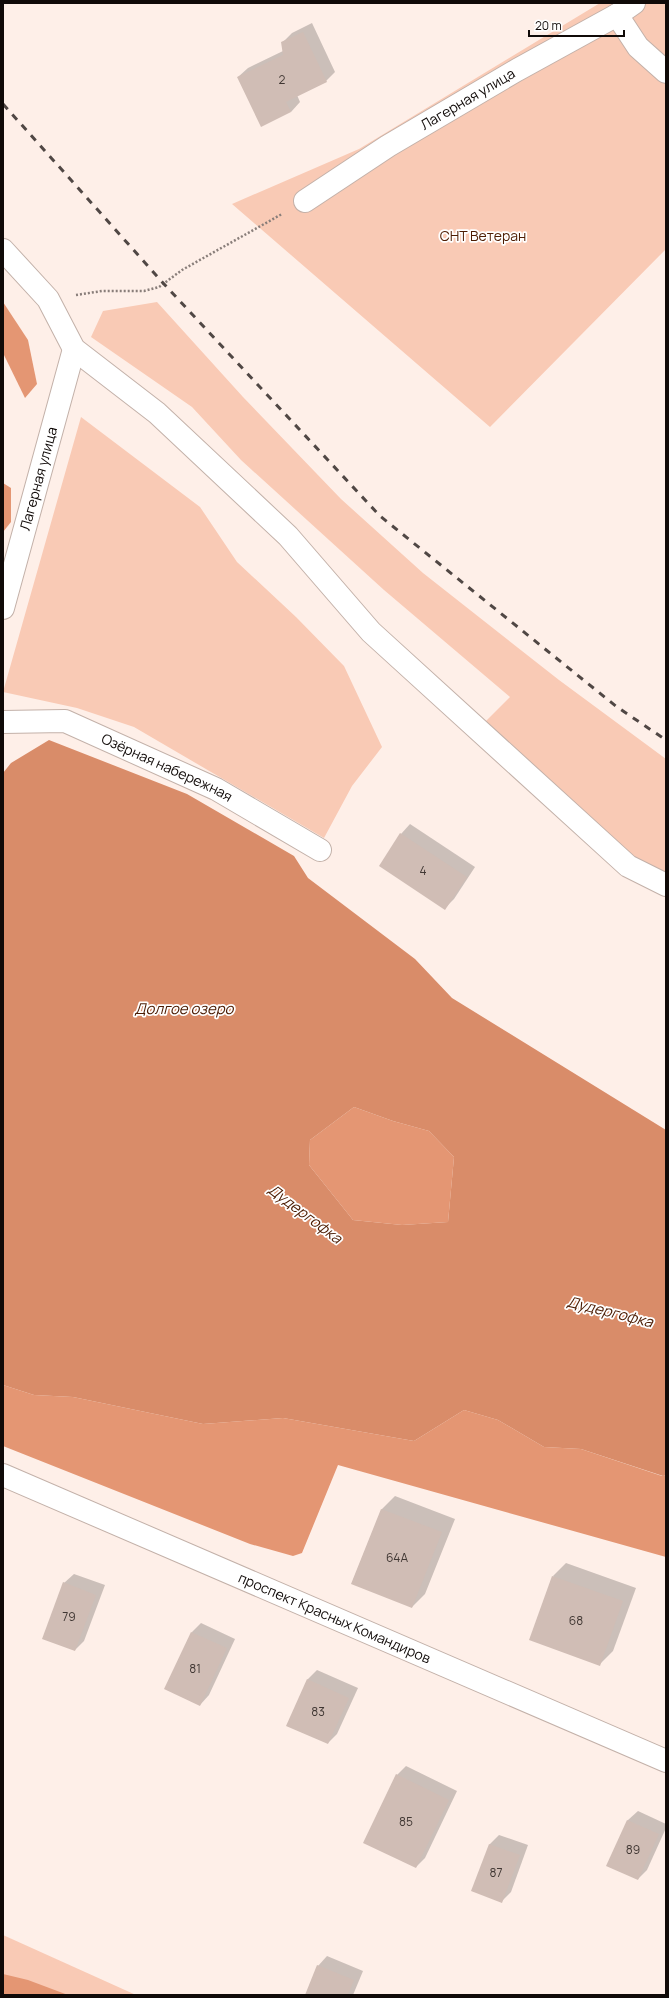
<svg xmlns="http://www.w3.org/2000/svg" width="669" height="1998" font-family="Manrope,sans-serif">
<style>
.green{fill:#f9cab5}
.forest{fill:#e49673}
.water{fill:#d98c69;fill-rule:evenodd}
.shadow{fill:#0003}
.building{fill:#d0bdb5}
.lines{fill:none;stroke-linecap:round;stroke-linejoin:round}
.minor-casing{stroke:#c3b1a9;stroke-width:24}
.path{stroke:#897e7a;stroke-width:2.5;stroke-dasharray:2 2;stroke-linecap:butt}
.minor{stroke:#fff;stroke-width:22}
.rail{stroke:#504744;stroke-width:3;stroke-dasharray:7 7;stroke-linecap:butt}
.labels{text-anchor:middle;stroke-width:3.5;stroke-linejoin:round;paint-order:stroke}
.number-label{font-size:12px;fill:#403733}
.street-label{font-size:14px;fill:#100a08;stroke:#fff}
.park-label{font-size:14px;fill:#4e1d03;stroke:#fff}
.water-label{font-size:15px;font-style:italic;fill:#4a1a01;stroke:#fff}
</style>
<rect width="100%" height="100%" fill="#feefe8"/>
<g class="green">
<path d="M 600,3 L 666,3 L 666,249 L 490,427 L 232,204 L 359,149 Z"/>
<path d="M 157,302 L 243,397 L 341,499 L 423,573 L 559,680 L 666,759 L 666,872 L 635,861 L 485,722 L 510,697 L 384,590 L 241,460 L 192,407 L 91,337 L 103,311 Z"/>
<path d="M 81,417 L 200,507 L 237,562 L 296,617 L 344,666 L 382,747 L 352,786 L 324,838 L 134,727 L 77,708 L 3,692 Z"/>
<path d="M 3,1935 L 136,1995 L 3,1995 Z"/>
</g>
<g class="forest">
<path d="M 3,302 L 28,340 L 37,384 L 25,398 L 3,353 Z"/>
<path d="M 3,483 L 11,488 L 11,522 L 3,532 Z"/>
<path d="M 354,1107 L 393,1121 L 429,1131 L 454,1157 L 448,1222 L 402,1225 L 353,1220 L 309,1165 L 310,1140 Z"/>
<path d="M 3,1385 L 34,1395 L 73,1397 L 203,1424 L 283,1418 L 414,1441 L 464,1410 L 498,1420 L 544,1447 L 581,1449 L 662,1476 L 666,1475 L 666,1557 L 338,1465 L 302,1553 L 293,1556 L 250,1544 L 3,1446 Z"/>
<path d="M 3,1974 L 28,1980 L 68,1995 L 3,1995 Z"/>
</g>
<path class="water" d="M 49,740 L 187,794 L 294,856 L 308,878 L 415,959 L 452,998 L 666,1130 L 666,1475 L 663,1476 L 581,1449 L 544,1447 L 498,1420 L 464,1410 L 414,1441 L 283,1418 L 203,1424 L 73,1397 L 34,1395 L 3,1385 L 3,773 L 11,763 ZM 354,1107 L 393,1121 L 429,1131 L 454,1157 L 448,1222 L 402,1225 L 353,1220 L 309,1165 L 310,1140 Z"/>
<g class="shadow">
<path d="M 312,23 L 335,72 L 326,81 L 297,95 L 300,102 L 291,112 L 238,77 L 248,68 L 283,51 L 282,43 L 292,33 Z"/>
<path d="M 410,824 L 475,867 L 454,899 L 445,908 L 401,834 Z"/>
<path d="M 395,1496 L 455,1519 L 425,1594 L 412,1607 L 352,1583 L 382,1509 Z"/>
<path d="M 566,1563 L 636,1588 L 613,1651 L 600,1664 L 553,1576 Z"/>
<path d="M 74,1574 L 105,1585 L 84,1641 L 75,1650 L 64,1583 Z"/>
<path d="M 201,1623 L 235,1639 L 209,1695 L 200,1705 L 192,1632 Z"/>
<path d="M 317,1670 L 358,1688 L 337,1734 L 328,1743 L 288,1725 L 308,1679 Z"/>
<path d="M 406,1766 L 457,1791 L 425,1858 L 416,1867 L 397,1775 Z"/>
<path d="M 638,1811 L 666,1824 L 666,1828 L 647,1870 L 638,1879 L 608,1866 L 628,1820 Z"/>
<path d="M 499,1835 L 528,1845 L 511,1892 L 502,1901 L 473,1891 L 490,1844 Z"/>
<path d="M 327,1956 L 363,1971 L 353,1995 L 306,1995 L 318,1966 Z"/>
</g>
<g class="building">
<path d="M 303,32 L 327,82 L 286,102 L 291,112 L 261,127 L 237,77 L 283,55 L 281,42 Z"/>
<path d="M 400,833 L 467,877 L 445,910 L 379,866 Z"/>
<path d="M 381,1509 L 442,1532 L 412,1608 L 351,1584 Z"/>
<path d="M 552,1576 L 623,1601 L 600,1666 L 529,1640 Z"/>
<path d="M 63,1582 L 96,1595 L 75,1651 L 42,1639 Z"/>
<path d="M 191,1632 L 227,1648 L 200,1706 L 164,1689 Z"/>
<path d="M 307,1679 L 349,1698 L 328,1744 L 286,1726 Z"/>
<path d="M 396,1774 L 449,1800 L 416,1868 L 363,1843 Z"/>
<path d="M 627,1820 L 659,1834 L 638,1880 L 606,1866 Z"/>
<path d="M 489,1844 L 520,1855 L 502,1903 L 471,1891 Z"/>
<path d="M 317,1965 L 354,1980 L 348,1995 L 305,1995 Z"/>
</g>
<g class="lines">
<g class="minor-casing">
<g id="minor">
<path d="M 617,15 L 638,47 L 666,72"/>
<path id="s1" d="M 305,201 L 388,146 L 517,70 L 617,15 L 634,3"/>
<path d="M 3,250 L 48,299 L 74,349 L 157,413 L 288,536 L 371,632 L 628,866 L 666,885"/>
<path id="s2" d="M 3,608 L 74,349"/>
<path id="s3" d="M 3,722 L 65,721 L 216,789 L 320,850"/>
<path id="s4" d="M 3,1475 L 666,1761"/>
</g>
</g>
<path class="path" d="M 76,295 L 102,291 L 144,291 L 159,287 L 182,270 L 282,214"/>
<use href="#minor" class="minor"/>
<path class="rail" d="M 3,104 L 164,284 L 380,516 L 617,707 L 666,740"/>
</g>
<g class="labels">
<g class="number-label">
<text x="282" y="84">2</text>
<text x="423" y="875">4</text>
<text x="397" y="1562">64А</text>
<text x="69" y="1621">79</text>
<text x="576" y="1625">68</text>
<text x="195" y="1673">81</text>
<text x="318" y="1716">83</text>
<text x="406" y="1826">85</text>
<text x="633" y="1854">89</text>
<text x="496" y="1877">87</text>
</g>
<g class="street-label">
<text dy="5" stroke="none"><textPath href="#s1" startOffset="192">Лагерная улица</textPath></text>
<text dy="5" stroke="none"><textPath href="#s2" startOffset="134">Лагерная улица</textPath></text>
<text dy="5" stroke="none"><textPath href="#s3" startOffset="174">Озёрная набережная</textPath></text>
<text dy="5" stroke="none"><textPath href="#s4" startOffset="361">проспект Красных Командиров</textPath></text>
</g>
<g class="park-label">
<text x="483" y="241">СНТ Ветеран</text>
</g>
<g class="water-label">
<text x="184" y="1014">Долгое озеро</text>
<text transform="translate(305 1214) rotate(37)" y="5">Дудергофка</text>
<text transform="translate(610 1312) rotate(14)" y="5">Дудергофка</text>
</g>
</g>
<rect width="669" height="1998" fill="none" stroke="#100a08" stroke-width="8"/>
<path d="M529 30v6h95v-6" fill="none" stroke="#100a08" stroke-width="2"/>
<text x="535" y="30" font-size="12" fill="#100a08" stroke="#ffffff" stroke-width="3" paint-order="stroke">20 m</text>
</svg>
